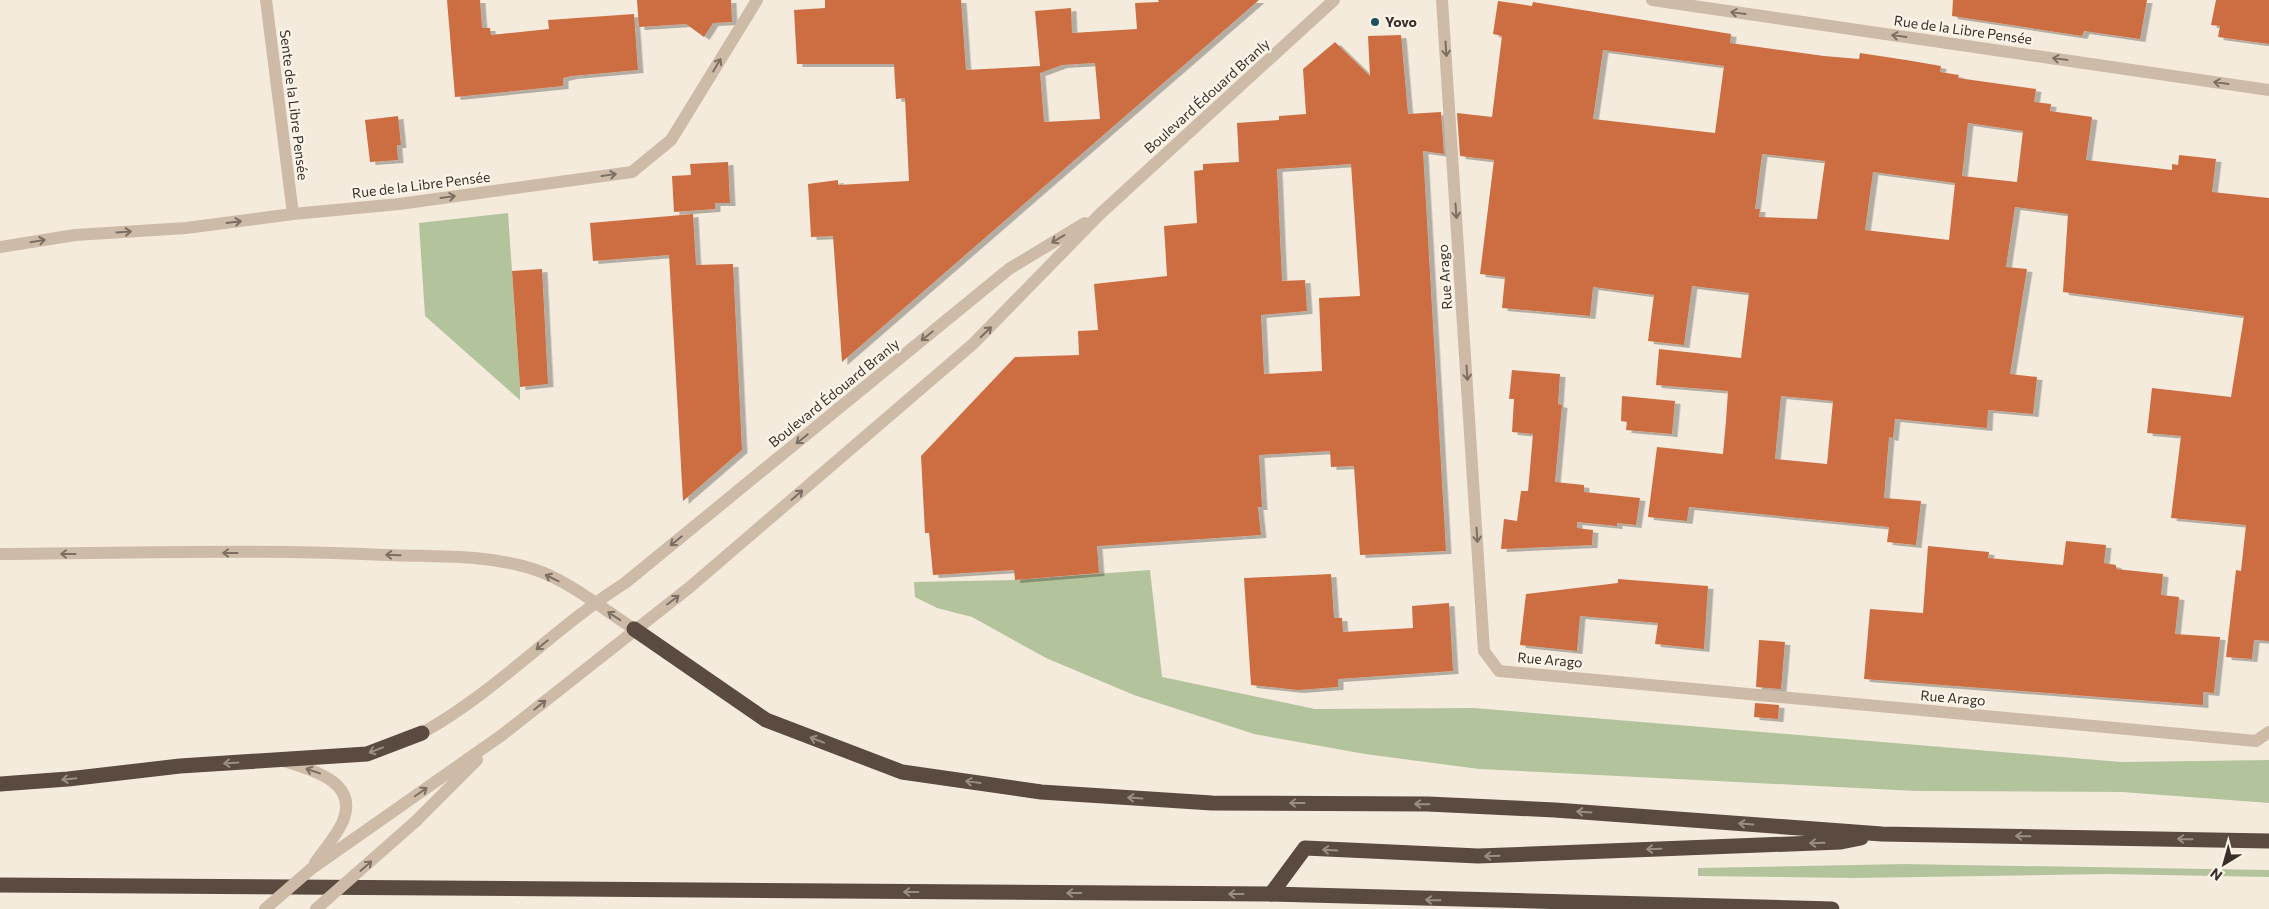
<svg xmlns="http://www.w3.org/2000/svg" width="2269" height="909" font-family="Commissioner,sans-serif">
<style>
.green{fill:#b3c49c}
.building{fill:#cc6e42;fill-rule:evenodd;filter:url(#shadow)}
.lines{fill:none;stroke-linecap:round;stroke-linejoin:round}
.minor{stroke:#cdbba8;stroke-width:12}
.highway{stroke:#5a4a3f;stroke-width:15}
.minor-bridge{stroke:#cdbba8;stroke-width:12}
.oneway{stroke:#7c6e62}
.oneway2{stroke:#9a8e83}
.poi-dot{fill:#1b535d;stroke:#fbf4e9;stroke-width:2}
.labels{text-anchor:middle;stroke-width:4.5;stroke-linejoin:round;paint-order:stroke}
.poi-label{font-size:14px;font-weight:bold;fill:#392f28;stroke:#fbf4e9;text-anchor:start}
.street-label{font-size:14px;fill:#392f28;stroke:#fbf4e9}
</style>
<defs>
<filter id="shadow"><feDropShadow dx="5.5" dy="3" stdDeviation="0" flood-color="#0004"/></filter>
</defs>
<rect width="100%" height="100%" fill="#f4ebdd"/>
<g class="green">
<path d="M 508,213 L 520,387 L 520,400 L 425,316 L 419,223 Z"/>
<path d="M 1150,570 L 1162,677 L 1315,709 L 1474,708 L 2121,762 L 2269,760 L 2269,803 L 2122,792 L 1916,791 L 1479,769 L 1365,754 L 1254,734 L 1134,695 L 1046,658 L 972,617 L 937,608 L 915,597 L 914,582 L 1015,580 Z"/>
<path d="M 1904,864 L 2269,870 L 2269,877 L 2107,874 L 1853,878 L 1698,876 L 1698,868 Z"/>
</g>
<g class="building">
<path d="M 447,0 L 480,0 L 482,28 L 490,28 L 491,35 L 549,29 L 548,20 L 634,14 L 638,70 L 572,76 L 563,78 L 563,86 L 455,97 Z"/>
<path d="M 637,0 L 731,0 L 732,22 L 713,23 L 704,37 L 686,24 L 639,27 Z"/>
<path d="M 825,0 L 961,0 L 966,70 L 1040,66 L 1035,11 L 1071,8 L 1072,33 L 1137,29 L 1135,3 L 1159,2 L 1158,0 L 1259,0 L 842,362 L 833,236 L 811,237 L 808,184 L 838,180 L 838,185 L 909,181 L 905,98 L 896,99 L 894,64 L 797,64 L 794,10 L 825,8 ZM 1095,63 L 1100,119 L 1044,122 L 1040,73 L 1062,65 Z"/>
<path d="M 1953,0 L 2147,0 L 2140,39 L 2084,31 L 2082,36 L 1952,16 Z"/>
<path d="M 2216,0 L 2269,0 L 2269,44 L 2218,37 L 2220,26 L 2211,25 Z"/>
<path d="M 1498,1 L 1532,6 L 1533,2 L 1731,34 L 1730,43 L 1824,56 L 1859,59 L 1860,53 L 1906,60 L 1941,66 L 1940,72 L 1959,75 L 1958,78 L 2036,89 L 2034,102 L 2051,104 L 2050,111 L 2092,117 L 2086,160 L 2172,170 L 2172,164 L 2178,165 L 2179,155 L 2216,159 L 2212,192 L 2269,198 L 2269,641 L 2254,640 L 2252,659 L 2226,657 L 2236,570 L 2241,571 L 2246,525 L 2171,518 L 2181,436 L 2147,433 L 2152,388 L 2231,397 L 2244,316 L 2063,292 L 2068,214 L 2015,207 L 2006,267 L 2027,269 L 2010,374 L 2037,377 L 2033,414 L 1988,410 L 1987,428 L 1895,419 L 1893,438 L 1889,437 L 1884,498 L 1921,501 L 1916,545 L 1887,542 L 1889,527 L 1689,507 L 1687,521 L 1648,517 L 1657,447 L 1723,454 L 1726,421 L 1728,391 L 1656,385 L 1659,349 L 1741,358 L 1749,293 L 1692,286 L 1684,345 L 1648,341 L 1654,295 L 1593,287 L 1590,316 L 1502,308 L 1505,277 L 1480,274 L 1494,160 L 1460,156 L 1457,113 L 1492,117 L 1502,36 L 1493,34 ZM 1603,50 L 1724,66 L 1715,133 L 1593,119 ZM 1968,123 L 2023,131 L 2017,182 L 1962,176 ZM 1762,154 L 1825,161 L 1817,219 L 1759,217 L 1760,209 L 1755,209 ZM 1873,172 L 1955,183 L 1949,240 L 1865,230 ZM 1781,396 L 1833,401 L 1827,464 L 1775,459 Z"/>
<path d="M 1401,35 L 1408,114 L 1441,112 L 1444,154 L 1423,151 L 1446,551 L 1360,555 L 1354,466 L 1331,467 L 1330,451 L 1259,455 L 1262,507 L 1258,507 L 1261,535 L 1097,546 L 1099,573 L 1015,580 L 1014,570 L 933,575 L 929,533 L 925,533 L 921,456 L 1015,357 L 1079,355 L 1078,331 L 1098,330 L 1094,284 L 1167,276 L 1164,226 L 1197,223 L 1194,171 L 1203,170 L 1203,164 L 1239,162 L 1237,123 L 1279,120 L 1279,116 L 1306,114 L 1303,69 L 1335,42 L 1370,76 L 1368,36 ZM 1351,164 L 1360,296 L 1319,298 L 1322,371 L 1264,374 L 1261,315 L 1307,311 L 1305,280 L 1282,281 L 1277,169 Z"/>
<path d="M 398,116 L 401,145 L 397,145 L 398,160 L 370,162 L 365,120 Z"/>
<path d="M 728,162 L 730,203 L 715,203 L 715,209 L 674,212 L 672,176 L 691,175 L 690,164 Z"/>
<path d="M 693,214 L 696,265 L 733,264 L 742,450 L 683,501 L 669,255 L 593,261 L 590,223 Z"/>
<path d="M 542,269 L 548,384 L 520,387 L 512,271 Z"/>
<path d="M 1512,370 L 1560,374 L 1558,404 L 1562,405 L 1555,482 L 1584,485 L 1584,492 L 1640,498 L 1636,525 L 1617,523 L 1617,526 L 1577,522 L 1577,528 L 1593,530 L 1592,545 L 1501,549 L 1504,519 L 1517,521 L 1521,491 L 1528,491 L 1533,434 L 1512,432 L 1514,399 L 1509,399 Z"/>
<path d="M 1622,396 L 1675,401 L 1672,434 L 1626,430 L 1627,422 L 1621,421 Z"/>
<path d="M 2066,541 L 2106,545 L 2104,563 L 2116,565 L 2116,569 L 2163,574 L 2161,595 L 2179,597 L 2175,634 L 2220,637 L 2214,693 L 2203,692 L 2203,705 L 1864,679 L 1870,609 L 1923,613 L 1928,546 L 1989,552 L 1988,558 L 2063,565 Z"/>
<path d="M 1331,574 L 1334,618 L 1342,618 L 1343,632 L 1413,628 L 1412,606 L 1449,603 L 1453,671 L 1338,679 L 1338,687 L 1298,690 L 1251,685 L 1244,578 Z"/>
<path d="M 1618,579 L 1708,586 L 1704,649 L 1655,644 L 1658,623 L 1580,616 L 1577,651 L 1520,645 L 1526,594 L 1618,583 Z"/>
<path d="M 1759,640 L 1785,642 L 1781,689 L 1756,687 Z"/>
<path d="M 1755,703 L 1779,705 L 1778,719 L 1754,717 Z"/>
</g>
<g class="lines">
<g class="minor">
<path d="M 266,0 L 293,214"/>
<path d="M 1442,0 L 1484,651 L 1499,671 L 2256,741 L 2269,732"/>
<path d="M 1652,0 L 2269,90"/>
<path d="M 0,247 L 75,235 L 186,228 L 293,214 L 399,204 L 632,172 L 671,140 L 757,0"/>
<path d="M 0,554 C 129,553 258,549 387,555 C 435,557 487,554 533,569 C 568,580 603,609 634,629"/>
<path d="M 422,733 C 496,692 554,628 625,583 L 1009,269 L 1085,223"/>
<path d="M 284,761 C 311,770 359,781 343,821 C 337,835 324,850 315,863"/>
<path d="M 416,821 L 477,760"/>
<path d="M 311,869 L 502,735 L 690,587 L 973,344 L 1100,214 L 1334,0"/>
</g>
<g class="highway">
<path d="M 634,629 L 766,720 L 902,772 L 1041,792 L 1212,803 L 1428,804 L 1555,810 L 1882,834 L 2269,841"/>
<path d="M 0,784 L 68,779 L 180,766 L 367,754 L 422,733"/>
<path d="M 0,885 L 1271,894 L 1832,909"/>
<path d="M 1271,894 L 1305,848 L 1478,856 L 1841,842 L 1861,838"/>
</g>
<g class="minor-bridge">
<path d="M 265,909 L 311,869"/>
<path d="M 316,909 L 416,821"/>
</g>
</g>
<defs><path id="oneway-shaft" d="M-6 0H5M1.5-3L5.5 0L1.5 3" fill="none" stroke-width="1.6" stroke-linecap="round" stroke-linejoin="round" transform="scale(1.25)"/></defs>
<g class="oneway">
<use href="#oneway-shaft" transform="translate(1738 13) rotate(-172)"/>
<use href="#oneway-shaft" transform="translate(1899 36) rotate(-172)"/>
<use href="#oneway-shaft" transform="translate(1446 49) rotate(86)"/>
<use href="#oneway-shaft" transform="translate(2060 59) rotate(-172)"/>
<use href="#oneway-shaft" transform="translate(717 65) rotate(-59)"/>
<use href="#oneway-shaft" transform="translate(2221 83) rotate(-172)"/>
<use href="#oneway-shaft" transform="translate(609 175) rotate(-8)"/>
<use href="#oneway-shaft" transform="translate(448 197) rotate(-8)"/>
<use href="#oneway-shaft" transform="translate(1456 211) rotate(86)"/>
<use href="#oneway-shaft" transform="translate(234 222) rotate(-7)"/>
<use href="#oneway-shaft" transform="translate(124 232) rotate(-4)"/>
<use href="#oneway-shaft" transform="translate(1058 239) rotate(149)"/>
<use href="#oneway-shaft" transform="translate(38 241) rotate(-9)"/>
<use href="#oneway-shaft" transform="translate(986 332) rotate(-44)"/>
<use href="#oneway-shaft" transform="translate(927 336) rotate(141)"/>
<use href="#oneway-shaft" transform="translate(1467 373) rotate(86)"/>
<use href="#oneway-shaft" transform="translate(802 439) rotate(141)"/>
<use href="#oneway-shaft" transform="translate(797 495) rotate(-41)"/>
<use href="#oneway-shaft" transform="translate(1477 535) rotate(86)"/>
<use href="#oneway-shaft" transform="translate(676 541) rotate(141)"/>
<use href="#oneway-shaft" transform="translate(230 553) rotate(180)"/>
<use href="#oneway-shaft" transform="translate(68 554) rotate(180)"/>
<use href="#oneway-shaft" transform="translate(393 555) rotate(-178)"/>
<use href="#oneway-shaft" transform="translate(552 578) rotate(-154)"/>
<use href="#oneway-shaft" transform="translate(673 600) rotate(-37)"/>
<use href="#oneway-shaft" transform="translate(614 616) rotate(-147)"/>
<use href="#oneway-shaft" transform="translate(542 645) rotate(141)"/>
<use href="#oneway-shaft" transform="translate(540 705) rotate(-39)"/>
<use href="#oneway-shaft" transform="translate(313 771) rotate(-161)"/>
<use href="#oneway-shaft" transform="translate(421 792) rotate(-35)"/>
<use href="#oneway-shaft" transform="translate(366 866) rotate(-41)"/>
</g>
<g class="oneway2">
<use href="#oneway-shaft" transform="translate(817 740) rotate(-159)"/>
<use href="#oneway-shaft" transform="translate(376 750) rotate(159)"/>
<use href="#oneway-shaft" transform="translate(231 763) rotate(176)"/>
<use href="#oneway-shaft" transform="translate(69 779) rotate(174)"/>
<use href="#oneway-shaft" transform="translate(973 782) rotate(-172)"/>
<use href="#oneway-shaft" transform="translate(1135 798) rotate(-176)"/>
<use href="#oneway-shaft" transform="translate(1297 803) rotate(-180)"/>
<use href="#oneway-shaft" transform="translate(1422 804) rotate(-179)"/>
<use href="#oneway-shaft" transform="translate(1584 812) rotate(-176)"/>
<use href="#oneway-shaft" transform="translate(1746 824) rotate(-176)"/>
<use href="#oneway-shaft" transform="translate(2023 836) rotate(-179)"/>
<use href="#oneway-shaft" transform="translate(2185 839) rotate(-179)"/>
<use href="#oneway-shaft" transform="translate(1817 843) rotate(178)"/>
<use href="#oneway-shaft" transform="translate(1654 849) rotate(178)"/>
<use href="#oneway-shaft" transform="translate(1330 850) rotate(-177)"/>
<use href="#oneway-shaft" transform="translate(1492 856) rotate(178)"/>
<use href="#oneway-shaft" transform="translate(911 892) rotate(-180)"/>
<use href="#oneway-shaft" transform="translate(1074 893) rotate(-180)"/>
<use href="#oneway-shaft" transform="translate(1236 894) rotate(-180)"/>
<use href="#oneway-shaft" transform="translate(1433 900) rotate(-179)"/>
</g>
<circle class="poi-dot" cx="1375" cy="22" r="5"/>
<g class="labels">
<g class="poi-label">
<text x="1385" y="27">Yovo</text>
</g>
<g class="street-label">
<text transform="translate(1963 30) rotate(8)" y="5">Rue de la Libre Pensée</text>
<text transform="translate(1207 96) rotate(-42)" y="5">Boulevard Édouard Branly</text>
<text transform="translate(294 105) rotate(83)" y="5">Sente de la Libre Pensée</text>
<text transform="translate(421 185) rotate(-7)" y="5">Rue de la Libre Pensée</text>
<text transform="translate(1445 277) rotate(-94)" y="5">Rue Arago</text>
<text transform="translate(834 393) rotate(-39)" y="5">Boulevard Édouard Branly</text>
<text transform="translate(1550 660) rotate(5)" y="5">Rue Arago</text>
<text transform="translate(1953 698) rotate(5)" y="5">Rue Arago</text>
</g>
</g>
<g transform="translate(2224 864) rotate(217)" stroke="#fbf4e9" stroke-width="4" paint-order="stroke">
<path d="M0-4L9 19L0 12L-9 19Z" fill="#392f28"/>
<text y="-8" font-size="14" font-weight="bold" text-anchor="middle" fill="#392f28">N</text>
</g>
</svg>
